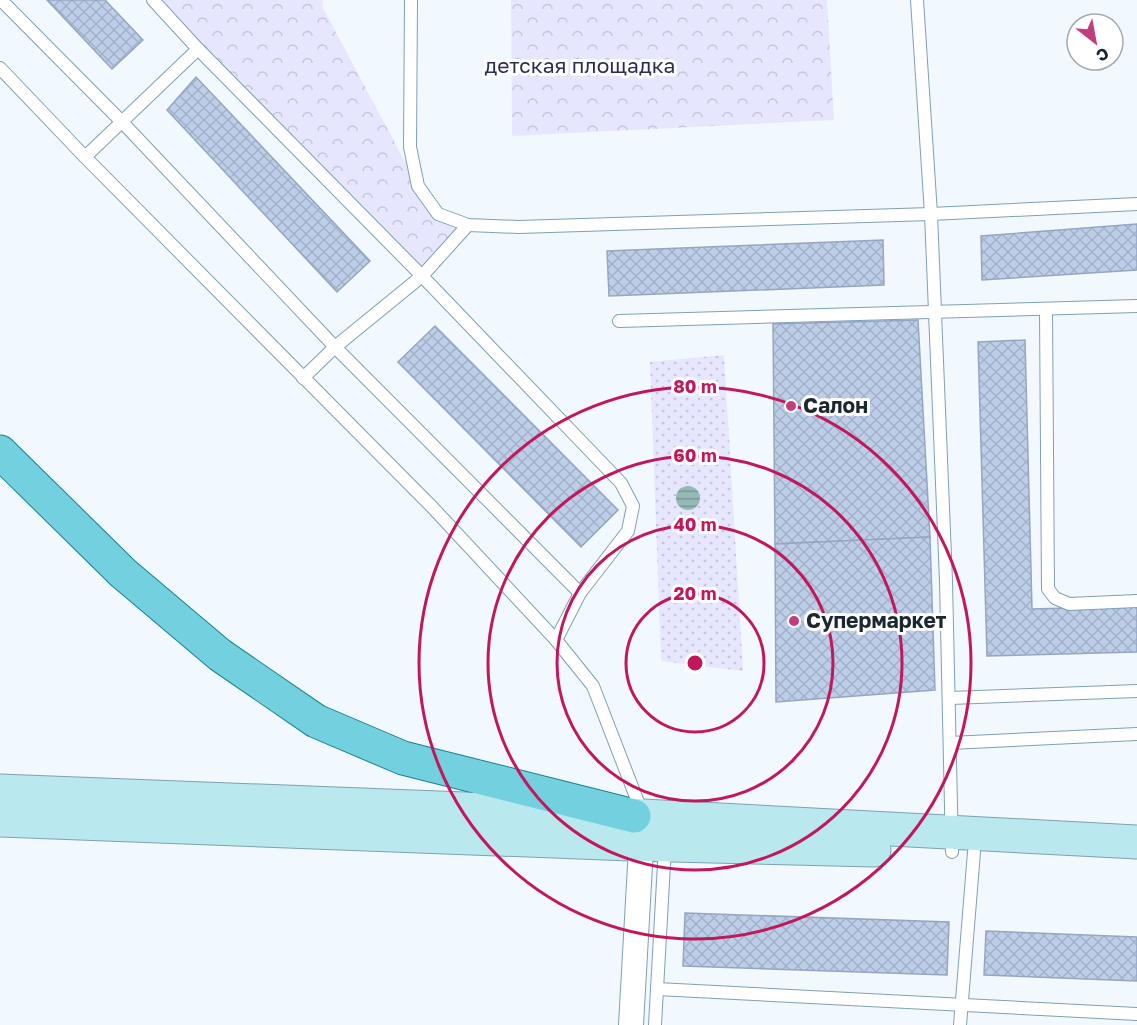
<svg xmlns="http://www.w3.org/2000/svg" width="1137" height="1025" font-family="'Golos Text',sans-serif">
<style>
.grass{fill:url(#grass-dots)}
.park{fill:url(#park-crowns)}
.water{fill:url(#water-rules)}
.building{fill:url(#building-cross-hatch);stroke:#94a6c3;stroke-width:1.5}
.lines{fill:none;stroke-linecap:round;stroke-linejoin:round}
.service-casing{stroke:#7fa0b4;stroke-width:14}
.minor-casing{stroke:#7fa0b4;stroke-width:26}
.secondary-casing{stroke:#7fa0b4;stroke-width:35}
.primary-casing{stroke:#178193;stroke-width:35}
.service{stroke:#fff;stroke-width:12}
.minor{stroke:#fff;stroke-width:24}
.secondary{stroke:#b9e8ef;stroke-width:33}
.primary{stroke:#73d0df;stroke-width:33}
.ring{fill:none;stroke:#c2185b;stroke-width:3}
.poi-dot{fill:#c23d7f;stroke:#fff;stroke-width:2}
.labels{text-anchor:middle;stroke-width:6;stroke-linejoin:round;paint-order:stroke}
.park-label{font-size:21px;fill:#2d2c55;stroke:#fff}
.poi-label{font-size:21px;font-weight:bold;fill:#1b2830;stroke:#fff;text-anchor:start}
.centre{fill:#c2185b;stroke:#fff;stroke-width:3}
.ring-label{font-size:18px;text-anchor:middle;font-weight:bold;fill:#c2185b;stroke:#fff;stroke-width:6;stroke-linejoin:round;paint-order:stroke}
</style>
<defs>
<pattern id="grass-dots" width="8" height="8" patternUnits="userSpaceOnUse" patternTransform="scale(1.5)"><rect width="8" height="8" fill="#e6e7fe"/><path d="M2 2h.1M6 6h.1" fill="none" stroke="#c5c6da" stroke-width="1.8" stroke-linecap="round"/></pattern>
<pattern id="park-crowns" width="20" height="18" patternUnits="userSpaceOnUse" patternTransform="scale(1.5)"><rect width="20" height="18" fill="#e6e7fe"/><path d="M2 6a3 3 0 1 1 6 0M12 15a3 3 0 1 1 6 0" fill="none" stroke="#c5c6da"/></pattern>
<pattern id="water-rules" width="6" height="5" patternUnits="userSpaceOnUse" patternTransform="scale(1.5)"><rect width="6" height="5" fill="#94bab6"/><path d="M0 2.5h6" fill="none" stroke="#789794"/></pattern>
<pattern id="building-cross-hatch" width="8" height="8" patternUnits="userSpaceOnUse" patternTransform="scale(1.5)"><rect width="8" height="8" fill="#bdcee8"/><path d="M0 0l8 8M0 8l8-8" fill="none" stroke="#a2b1c7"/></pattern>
</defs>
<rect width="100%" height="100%" fill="#f2f9fe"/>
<path class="grass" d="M 724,355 L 743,671 L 661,661 L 650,362 Z"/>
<g class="park">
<path d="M 154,0 L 323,0 L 322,6 L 418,186 L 438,214 L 468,225 L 422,276 Z"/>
<path d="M 511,0 L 827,0 L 834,120 L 512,136 Z"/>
</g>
<circle class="water" cx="688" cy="498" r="12"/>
<g class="building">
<path d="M 47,0 L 105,0 L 143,40 L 112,69 Z"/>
<path d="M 196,77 L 370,261 L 337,292 L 167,110 Z"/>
<path d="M 1137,224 L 1137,270 L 982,280 L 981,236 Z"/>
<path d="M 883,240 L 884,285 L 609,296 L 607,251 Z"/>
<path d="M 918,320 L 930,537 L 775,544 L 773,324 Z"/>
<path d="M 435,326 L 618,510 L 581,547 L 398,362 Z"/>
<path d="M 1025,340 L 1032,609 L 1137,606 L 1137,652 L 987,656 L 978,342 Z"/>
<path d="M 930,537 L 935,690 L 776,702 L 775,544 Z"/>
<path d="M 685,913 L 949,922 L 947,975 L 683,966 Z"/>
<path d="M 986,931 L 1137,937 L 1137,981 L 984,975 Z"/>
</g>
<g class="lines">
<g class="service-casing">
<g id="service">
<path d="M 1,0 L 122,122 L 335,347 L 580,593"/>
<path d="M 153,0 L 198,49 L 422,276 L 621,483 L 633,506 L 628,531 L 580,593 L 556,640"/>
<path d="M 411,0 L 410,147 L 418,186 L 438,214 L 468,225 L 519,227 L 931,214 L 1137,204"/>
<path d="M 917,0 L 931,214 L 946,581 L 952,852"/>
<path d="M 0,68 L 85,157 L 433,508 L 556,640 L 593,686 L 643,815"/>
<path d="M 85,157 L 198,49"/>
<path d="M 1046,310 L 1048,589 L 1055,598 L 1069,604 L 1137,601"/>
<path d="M 619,321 L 1137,306"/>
<path d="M 303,378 L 335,347 L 422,276 L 468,225"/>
<path d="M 950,698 L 1137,691"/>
<path d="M 950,743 L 1137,734"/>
<path d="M 657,989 L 1137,1014"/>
<path d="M 655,1025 L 665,846"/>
<path d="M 960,1025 L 974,852"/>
</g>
</g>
<g class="minor-casing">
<path id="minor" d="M 631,1025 L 642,830"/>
</g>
<g class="secondary-casing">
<g id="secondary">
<path d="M 0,791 L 643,816 L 1137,842"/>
<path d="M 0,820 L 630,844 L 874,850"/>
</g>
</g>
<g class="primary-casing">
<path id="primary" d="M 0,452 L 123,573 L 220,655 L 316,721 L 403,758 L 634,816"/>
</g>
<use href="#service" class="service"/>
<use href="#minor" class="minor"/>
<use href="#secondary" class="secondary"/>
<use href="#primary" class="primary"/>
</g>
<g class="ring">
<circle cx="695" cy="663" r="69"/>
<circle cx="695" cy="663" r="138"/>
<circle cx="695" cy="663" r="207"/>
<circle cx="695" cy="663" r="276"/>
</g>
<g class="poi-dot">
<circle cx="791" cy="406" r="6"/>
<circle cx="794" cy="621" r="6"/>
</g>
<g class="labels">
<g class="park-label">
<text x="580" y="73">детская площадка</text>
</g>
<g class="poi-label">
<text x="803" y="413">Салон</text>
<text x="806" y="628">Супермаркет</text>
</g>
</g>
<circle cx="695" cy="663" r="9" class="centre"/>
<g class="ring-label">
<text x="695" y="393">80 m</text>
<text x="695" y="462">60 m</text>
<text x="695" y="531">40 m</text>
<text x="695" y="600">20 m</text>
</g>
<g transform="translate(1095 42) rotate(149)"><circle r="28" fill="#ffffff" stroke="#a4a9ac" stroke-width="1.5"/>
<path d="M0-4.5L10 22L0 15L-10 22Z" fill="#c23d7f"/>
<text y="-9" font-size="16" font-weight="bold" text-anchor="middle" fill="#1b2830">С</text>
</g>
</svg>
